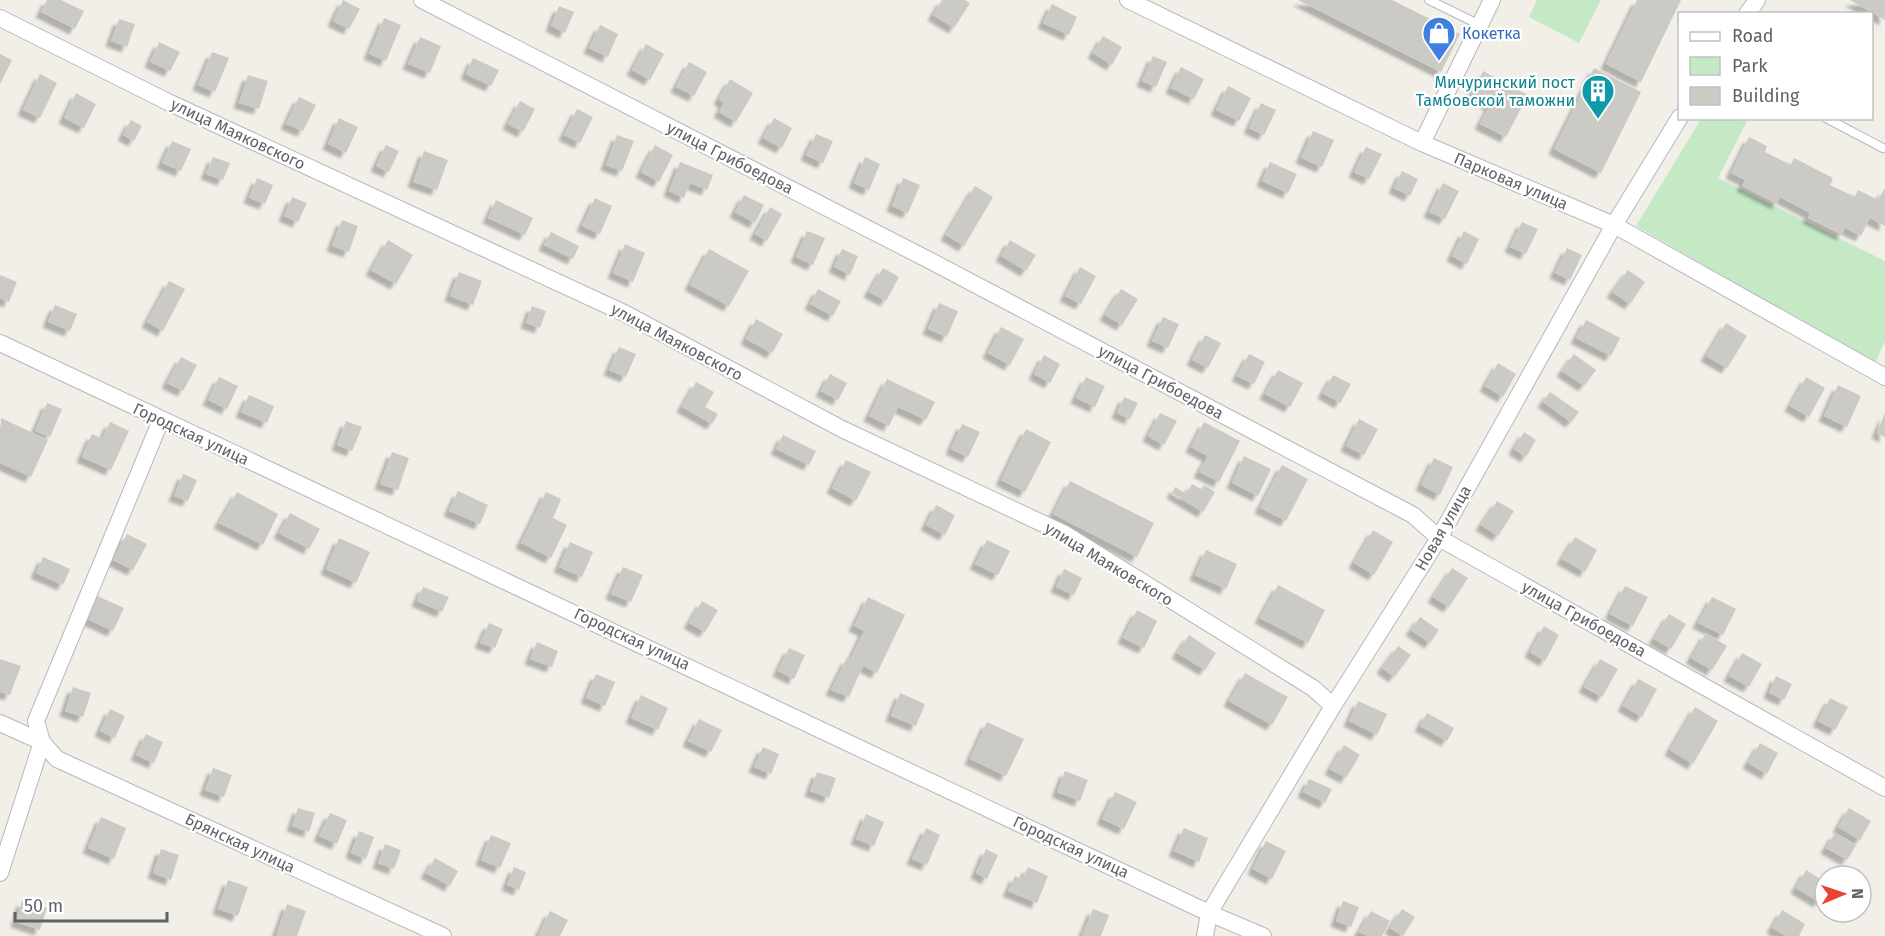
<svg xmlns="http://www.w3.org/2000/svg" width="1885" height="936" font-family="'Fira Sans',sans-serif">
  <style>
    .green { fill: #c5e8c5 }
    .building { fill: #cccac5; filter: url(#shadow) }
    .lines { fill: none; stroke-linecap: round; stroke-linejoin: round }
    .service-casing { stroke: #b5b8bc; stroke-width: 10 }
    .minor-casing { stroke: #b5b8bc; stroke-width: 18 }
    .service { stroke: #fff; stroke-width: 8 }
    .minor { stroke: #fff; stroke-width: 16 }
    .labels { text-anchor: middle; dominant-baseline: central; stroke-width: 4.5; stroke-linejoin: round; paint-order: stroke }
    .shop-label { font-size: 16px; fill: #366cbe; stroke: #fff; text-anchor: start }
    .culture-label { font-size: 16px; fill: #0d838f; stroke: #fff; text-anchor: end }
    .street-label { font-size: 16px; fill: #5f6368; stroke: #fff }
  </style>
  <defs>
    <filter id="shadow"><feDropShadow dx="-5.5" dy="5.5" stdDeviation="1.5" flood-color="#0004"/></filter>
  </defs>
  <rect width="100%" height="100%" fill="#f1efe8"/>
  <!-- green -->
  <path class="green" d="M1537,0H1601L1579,43L1529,17Z
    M1701,119H1748L1718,178L1885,261V341L1875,363L1636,226Z"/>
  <!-- building -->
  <path class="building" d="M47,0H61L84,11L75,29L41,12Z
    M343,0L360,9L349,29L333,21Z
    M942,0H965L970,3L954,28L933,15Z
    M1298,0H1392L1460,34L1441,72Z
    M1637,0H1681L1641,82L1606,64Z
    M1850,0H1885V20Z
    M1052,4L1077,17L1069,35L1043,23Z
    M559,6L574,12L565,33L551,26Z
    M384,18L401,25L386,61L369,54Z
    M119,19L135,24L127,47L111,41Z
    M600,25L618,34L608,57L589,48Z
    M1103,36L1122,47L1112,65L1093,53Z
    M420,37L441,46L430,73L408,64Z
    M159,42L180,52L170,71L150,62Z
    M646,44L664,54L650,80L632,70Z
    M212,52L229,58L215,92L198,85Z
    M0,54L12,60L0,84Z
    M1153,56L1167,62L1156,87L1142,81Z
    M473,58L499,70L491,86L466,74Z
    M689,62L707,72L694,96L676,87Z
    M1181,67L1204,79L1194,99L1171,88Z
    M1594,68L1641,92L1601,173L1554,149Z
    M1483,71L1528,95L1506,137L1480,124L1490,105L1471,95Z
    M40,74L57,83L40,118L23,110Z
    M248,75L268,81L259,109L239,103Z
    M730,79L753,93L736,122L719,112L724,103L719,99Z
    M1228,86L1251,98L1239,121L1216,110Z
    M76,93L96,104L84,128L64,118Z
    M299,97L316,105L303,131L286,124Z
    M520,101L535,109L523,132L508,124Z
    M1261,103L1276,110L1264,135L1249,128Z
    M577,109L593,117L580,143L564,135Z
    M339,118L358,127L346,153L328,144Z
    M774,118L792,128L782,148L763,138Z
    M131,120L142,126L134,141L123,135Z
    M1313,131L1334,140L1322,167L1301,158Z
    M816,134L833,141L823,163L806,155Z
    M617,135L634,141L622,171L606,165Z
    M1749,137L1767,146L1765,152L1791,165L1794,158L1833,178L1830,185L1855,197L1858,190L1878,200L1885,188V226L1870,218L1861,236L1845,228L1842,235L1808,218L1810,213L1780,197L1777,204L1742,186L1745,180L1731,173Z
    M172,141L191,149L181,171L162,163Z
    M386,145L399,151L389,172L376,166Z
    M655,145L673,155L659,182L641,172Z
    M1366,147L1382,154L1369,179L1354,172Z
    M424,151L448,160L437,190L413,182Z
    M213,157L230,163L223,180L206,174Z
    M865,157L880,164L869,190L854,183Z
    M680,162L713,175L707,190L690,183L684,198L669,191Z
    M1270,162L1297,174L1288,193L1262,181Z
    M1402,171L1418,179L1410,196L1394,188Z
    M257,178L273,185L265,204L249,198Z
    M903,178L920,185L908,213L892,206Z
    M1443,183L1459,191L1445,219L1429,212Z
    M975,186L993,197L964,246L946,235Z
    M744,195L764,205L755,223L735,212Z
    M292,197L307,203L298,222L284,216Z
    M595,198L612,206L600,234L582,226Z
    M496,200L533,218L525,235L488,218Z
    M770,207L782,214L767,241L755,234Z
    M342,220L358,226L349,252L332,246Z
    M1522,222L1538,229L1526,254L1510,247Z
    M807,231L825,238L813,265L796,257Z
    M1464,231L1479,239L1467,264L1452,256Z
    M551,232L579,246L573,259L544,245Z
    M388,240L413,255L396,284L371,270Z
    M1010,240L1036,255L1026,271L1001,256Z
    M625,244L645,253L633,282L613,273Z
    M1567,248L1582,255L1570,280L1555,273Z
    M709,249L749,271L729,306L690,285Z
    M842,249L858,256L850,275L834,267Z
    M1080,267L1096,276L1081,304L1065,296Z
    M883,268L899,277L886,301L869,292Z
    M1628,270L1645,282L1630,304L1612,292Z
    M459,272L482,281L473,305L450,296Z
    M0,275L17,282L9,302L0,298Z
    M169,281L185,289L163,331L147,322Z
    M818,289L841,301L833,316L810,304Z
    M1121,289L1138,299L1122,325L1105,315Z
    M939,303L958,311L947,337L928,329Z
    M55,305L77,314L70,331L48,322Z
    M532,306L546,311L540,328L526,323Z
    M1163,317L1179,324L1168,348L1152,341Z
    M756,319L783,334L772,353L746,339Z
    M1586,320L1620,338L1611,356L1576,338Z
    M1726,323L1747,336L1727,368L1706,356Z
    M1001,327L1024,339L1010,365L988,353Z
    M1205,335L1221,343L1208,368L1192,360Z
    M619,347L636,354L626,377L609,370Z
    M1249,354L1265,362L1254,384L1237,376Z
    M1574,354L1596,370L1584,386L1562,371Z
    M1044,355L1060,364L1050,383L1034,374Z
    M181,357L197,365L183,391L167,383Z
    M1498,363L1516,374L1503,397L1485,386Z
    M1278,370L1303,383L1290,407L1265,394Z
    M830,374L847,383L838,400L821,391Z
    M1333,375L1351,384L1340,403L1323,393Z
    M219,377L238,386L227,409L208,400Z
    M1086,377L1105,386L1095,407L1076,398Z
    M1806,377L1825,388L1809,417L1790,406Z
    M887,379L935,402L926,420L898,407L889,426L869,416Z
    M696,382L714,392L705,407L718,414L712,424L682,407Z
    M1838,385L1861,396L1847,427L1824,416Z
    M1550,392L1579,412L1571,422L1543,402Z
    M249,395L274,406L267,423L241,412Z
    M1124,397L1138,403L1130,419L1117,413Z
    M47,403L62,409L50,437L35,431Z
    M1160,413L1177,421L1164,445L1148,436Z
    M1885,413V437L1877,433Z
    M1,418L48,440L31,477L0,463Z
    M1359,419L1378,429L1364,455L1346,446Z
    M346,421L362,427L352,451L337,445Z
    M110,422L129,431L111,470L82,457L92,434L102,439Z
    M1204,422L1240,441L1219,482L1199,472L1208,456L1191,447Z
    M962,424L980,432L968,457L951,449Z
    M1026,429L1051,442L1025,492L1001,480Z
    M1524,432L1536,440L1526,457L1514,449Z
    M783,435L816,451L809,465L776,449Z
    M392,452L409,458L398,490L380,484Z
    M1244,456L1271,469L1258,496L1232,483Z
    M1434,458L1453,467L1440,495L1421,485Z
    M846,460L871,472L856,501L832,488Z
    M1282,465L1308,479L1286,521L1260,508Z
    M183,474L197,480L188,501L174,496Z
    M1070,481L1154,523L1137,557L1053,514Z
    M1192,484L1201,489L1204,485L1215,492L1203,512L1172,493L1175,487L1186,494Z
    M458,491L488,505L480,524L449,511Z
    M237,492L278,514L263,545L219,523Z
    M546,492L561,499L553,518L567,525L551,558L521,543Z
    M1497,501L1514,511L1498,536L1481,525Z
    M936,505L955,515L945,535L926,525Z
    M290,513L320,529L309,549L279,533Z
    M1373,530L1393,542L1374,575L1354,563Z
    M127,534L147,544L133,570L113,560Z
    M1575,537L1597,550L1585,572L1562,559Z
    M339,538L370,552L356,583L326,569Z
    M987,540L1010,551L998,575L975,564Z
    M570,542L593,552L582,577L559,567Z
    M1206,550L1237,564L1226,589L1195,575Z
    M43,557L70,569L63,585L36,573Z
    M623,567L643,575L631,602L611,594Z
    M1452,568L1468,578L1449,607L1433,597Z
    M1064,569L1082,578L1074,595L1056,587Z
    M1278,585L1325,610L1308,643L1260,618Z
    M1625,586L1648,597L1633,626L1610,614Z
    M423,587L449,597L442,612L417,601Z
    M95,595L124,608L113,631L85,618Z
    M868,597L905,615L877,673L863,666L849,697L831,690L847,658L850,660L864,631L854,626Z
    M1712,597L1736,609L1723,635L1698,623Z
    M702,601L718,610L705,632L689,623Z
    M1137,610L1157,621L1144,648L1123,638Z
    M1669,614L1686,624L1671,649L1654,639Z
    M1420,617L1439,630L1430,643L1411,630Z
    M489,623L503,629L495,648L480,643Z
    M1544,626L1559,635L1545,661L1530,652Z
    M1706,633L1727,646L1712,670L1691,658Z
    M1189,635L1216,653L1205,670L1177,653Z
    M537,642L558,651L552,667L530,659Z
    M1398,646L1411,655L1394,677L1382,668Z
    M789,648L805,655L794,679L778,671Z
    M1742,653L1762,664L1749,687L1729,676Z
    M0,659L21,666L10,695L0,692Z
    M1600,659L1618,669L1602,697L1584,687Z
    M1245,673L1288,697L1272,725L1229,701Z
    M596,674L615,682L605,706L586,698Z
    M1776,676L1792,684L1784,700L1769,693Z
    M1638,679L1657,689L1642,717L1623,706Z
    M73,687L91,693L83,717L65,711Z
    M900,693L925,704L916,726L891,716Z
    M641,695L668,708L658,730L631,718Z
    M1830,698L1848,707L1835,730L1818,721Z
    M1358,701L1387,714L1377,735L1349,721Z
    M1695,707L1718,721L1693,764L1670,750Z
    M110,709L125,716L115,738L100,731Z
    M1427,713L1454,728L1447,741L1420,726Z
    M699,719L722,730L711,752L688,741Z
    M987,722L1024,739L1006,776L970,759Z
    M146,734L163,742L154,763L136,755Z
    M1760,743L1778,753L1767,774L1748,763Z
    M1344,745L1360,755L1346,778L1330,769Z
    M763,747L779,754L771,774L754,767Z
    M213,768L232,775L224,797L205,790Z
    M1065,771L1088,780L1080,801L1057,792Z
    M817,772L836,778L829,798L810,791Z
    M1309,779L1332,789L1325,803L1303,792Z
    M1115,792L1137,802L1124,829L1102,819Z
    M298,808L315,813L309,832L292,826Z
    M1849,808L1871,821L1860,840L1838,827Z
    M330,813L347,820L337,844L319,836Z
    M866,814L884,822L874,846L856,839Z
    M101,817L126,828L114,859L88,848Z
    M926,828L940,835L927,865L912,859Z
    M1184,828L1208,838L1199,862L1174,851Z
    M359,831L374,837L366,859L351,853Z
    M1835,833L1856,845L1847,860L1826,848Z
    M491,835L511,843L500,868L481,860Z
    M1266,841L1286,851L1272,879L1253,869Z
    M385,844L401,850L394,869L378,863Z
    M161,849L179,855L171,880L153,873Z
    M986,849L998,855L987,879L976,873Z
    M435,858L458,871L450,886L426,873Z
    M514,867L526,872L519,890L507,885Z
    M1028,867L1048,876L1037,903L1008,891L1015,876L1022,879Z
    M1806,870L1825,882V891L1819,902L1796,888Z
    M228,880L248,887L238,916L218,909Z
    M22,901L47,908L40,930L16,922Z
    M1343,901L1359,907L1351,927L1336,921Z
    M287,904L306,911L297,936H276Z
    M1093,909L1109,915L1101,936H1082Z
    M1402,909L1415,917L1403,936L1390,928Z
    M1782,910L1805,924L1799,936H1786L1772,928Z
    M550,911L568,920L560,936H538Z
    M1371,911L1390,921L1382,936H1367L1359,932Z"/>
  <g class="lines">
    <!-- service casing -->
    <g class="service-casing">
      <path id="service" d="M1429,0L1480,25
        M1826,118L1883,148"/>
    </g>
    <!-- minor casing -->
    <g class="minor-casing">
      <path id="minor" d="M422,0L925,258L1413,515L1439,538L1885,788
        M1128,0L1422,143L1614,225L1885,377
        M1747,14L1757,0
        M0,18L168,102L624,313L842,429L1065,534L1313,688L1333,706
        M1422,143L1492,0
        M0,343L1209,913L1263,936
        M0,723L42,742L57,759L443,936
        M42,742L36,721L161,420
        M0,873L42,742
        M1205,936L1209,913L1333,706L1439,538L1614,225L1680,117"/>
    </g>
    <!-- service -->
    <use href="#service" class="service"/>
    <!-- minor -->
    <use href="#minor" class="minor"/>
  </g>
  <!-- icons -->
  <defs>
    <g id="shop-pin" transform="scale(1.725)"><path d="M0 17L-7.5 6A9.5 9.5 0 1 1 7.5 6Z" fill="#3f7fe0" stroke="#fff"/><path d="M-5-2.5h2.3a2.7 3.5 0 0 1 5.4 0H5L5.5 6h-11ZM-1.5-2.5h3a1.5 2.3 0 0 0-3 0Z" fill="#fff"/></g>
    <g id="building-pin" transform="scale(1.725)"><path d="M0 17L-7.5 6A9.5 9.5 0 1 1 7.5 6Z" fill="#0f9aa8" stroke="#fff"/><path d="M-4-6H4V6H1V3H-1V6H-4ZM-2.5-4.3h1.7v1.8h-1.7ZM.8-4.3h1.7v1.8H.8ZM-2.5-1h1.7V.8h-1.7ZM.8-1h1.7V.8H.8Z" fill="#fff"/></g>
  </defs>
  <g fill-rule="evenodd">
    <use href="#shop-pin" x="1439" y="33"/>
    <use href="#building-pin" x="1598" y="91"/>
  </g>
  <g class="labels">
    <!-- shop labels -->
    <g class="shop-label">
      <text x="1462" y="33">Кокетка</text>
    </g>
    <!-- culture labels -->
    <g class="culture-label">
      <text x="1575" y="82">Мичуринский пост<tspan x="1575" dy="18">Тамбовской таможни</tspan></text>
    </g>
    <!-- street labels -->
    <g class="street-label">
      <text transform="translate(238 134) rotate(25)">улица Маяковского</text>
      <text transform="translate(730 158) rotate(27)">улица Грибоедова</text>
      <text transform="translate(1511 181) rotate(23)">Парковая улица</text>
      <text transform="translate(677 342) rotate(28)">улица Маяковского</text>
      <text transform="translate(1161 382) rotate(28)">улица Грибоедова</text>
      <text transform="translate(191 434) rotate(25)">Городская улица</text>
      <text transform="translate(1443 528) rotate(-60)">Новая улица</text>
      <text transform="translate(1109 564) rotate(31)">улица Маяковского</text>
      <text transform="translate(1584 619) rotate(29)">улица Грибоедова</text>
      <text transform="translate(632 639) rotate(25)">Городская улица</text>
      <text transform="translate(240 843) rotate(25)">Брянская улица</text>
      <text transform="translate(1071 847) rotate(25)">Городская улица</text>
    </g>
  </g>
  <!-- legend -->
  <rect x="1678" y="12" width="195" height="108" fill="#ffffff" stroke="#bfc1c3" stroke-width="1.5"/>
  <rect x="1690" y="32" width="30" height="9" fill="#ffffff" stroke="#bfc1c3" stroke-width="1.5"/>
  <text x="1732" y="42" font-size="18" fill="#5f6368">Road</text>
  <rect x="1690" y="57" width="30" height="18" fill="#c5e8c5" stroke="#bfc1c3" stroke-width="1.5"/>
  <text x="1732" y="72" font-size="18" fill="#5f6368">Park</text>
  <rect x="1690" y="87" width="30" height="18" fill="#cccac5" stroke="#bfc1c3" stroke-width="1.5"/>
  <text x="1732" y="102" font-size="18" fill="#5f6368">Building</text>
  <!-- north arrow -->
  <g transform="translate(1843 894) rotate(88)"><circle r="28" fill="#ffffff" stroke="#bfc1c3" stroke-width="1.5"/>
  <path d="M0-4.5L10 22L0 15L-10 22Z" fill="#ea4335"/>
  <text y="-9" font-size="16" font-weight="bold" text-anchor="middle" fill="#5f6368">N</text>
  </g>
  <!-- scale -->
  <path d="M15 912v9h152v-9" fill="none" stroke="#5f6368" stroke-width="3"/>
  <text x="24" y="912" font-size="18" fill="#5f6368" stroke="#ffffff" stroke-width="4.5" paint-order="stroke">50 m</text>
</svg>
